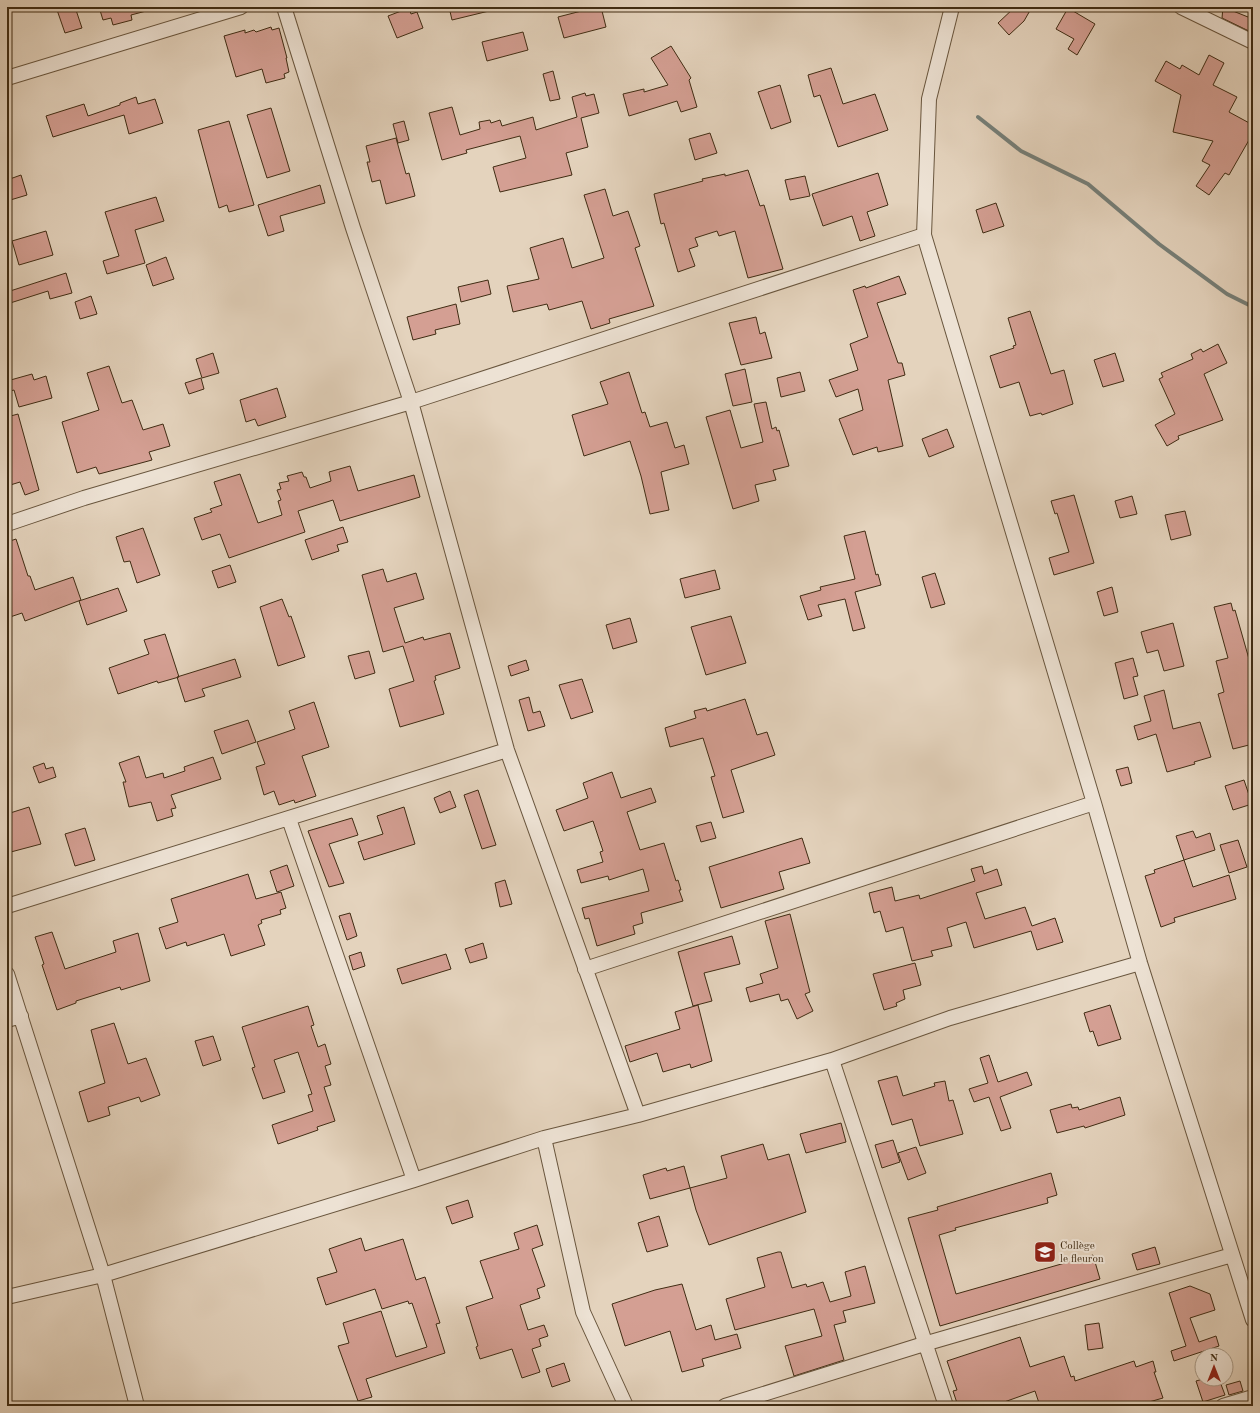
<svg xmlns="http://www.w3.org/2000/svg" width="1260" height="1413" font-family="'Old Standard TT',serif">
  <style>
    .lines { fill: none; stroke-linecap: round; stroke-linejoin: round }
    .stream { stroke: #767f78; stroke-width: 4 }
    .building { fill: #d49f93; stroke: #402c13 }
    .minor-casing { stroke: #69563e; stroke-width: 16 }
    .minor { stroke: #ede2d4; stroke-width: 14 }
    .labels { text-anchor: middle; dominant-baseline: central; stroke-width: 4; stroke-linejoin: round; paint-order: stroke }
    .poi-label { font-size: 11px; fill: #402c13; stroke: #ede2d4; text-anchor: start }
  </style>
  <rect width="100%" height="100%" fill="#e4d3bd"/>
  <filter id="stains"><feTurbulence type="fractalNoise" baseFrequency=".005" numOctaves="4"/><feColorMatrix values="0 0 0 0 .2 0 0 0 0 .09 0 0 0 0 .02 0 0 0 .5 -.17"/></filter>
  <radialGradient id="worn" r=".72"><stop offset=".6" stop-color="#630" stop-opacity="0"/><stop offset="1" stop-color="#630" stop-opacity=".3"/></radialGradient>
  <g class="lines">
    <!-- stream -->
    <path class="stream" d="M978,117L1021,151L1088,184L1159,244L1227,294L1253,307"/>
  </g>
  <!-- building -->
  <path class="building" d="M56,7H75L82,28L65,33Z
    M99,7H149L150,10L131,15L132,20L113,25L111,18L103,20Z
    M449,7H488L489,11L452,20Z
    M597,7H601L606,27L564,38L558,17Z
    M1015,7H1032L1024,21L1009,35L998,23Z
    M1223,7L1253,19V33L1222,18Z
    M409,8L411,14L417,12L423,28L397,38L388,16Z
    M1068,8L1095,24L1077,55L1068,49L1074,39L1056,29Z
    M271,27L272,30L279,28L287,58H286L289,72L284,74L285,78L266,83L262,69L236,77L224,36L245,30V33L254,30L256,32Z
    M523,32L528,50L487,61L482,42Z
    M671,46L691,78L689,80L697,107L681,112L677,101L629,116L623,94L644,89V92L668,85L651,58Z
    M1209,55L1224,63L1213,85L1237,97L1229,112L1253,125V133L1229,175L1225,173L1209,195L1196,186L1210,165L1202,161L1213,141L1173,132L1181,95L1155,81L1166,61L1180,69L1182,65L1199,75Z
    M831,68L843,104L875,94L888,130L838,147L820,95L814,97L808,75Z
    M553,71L560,99L550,101L543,74Z
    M780,85L791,122L771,129L758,92Z
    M585,93L586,96L594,94L599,113L581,118L588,147L566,153L572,175L500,192L493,167L526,158L520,136L466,150L467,153L442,160L429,113L452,107L460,135L480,129L479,122L490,120L491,123L500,120L502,126L533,117L536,130L577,117L572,97Z
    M136,97L138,104L155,99L163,123L129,134L124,115L53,137L46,116L84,104L88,116L120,105V103Z
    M271,108L290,171L267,178L247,115Z
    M229,121L254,205L229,212L227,205L219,208L198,130Z
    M404,121L409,140L398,143L393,124Z
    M710,133L717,153L695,160L689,139Z
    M396,138L406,174L409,173L415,196L386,204L380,180L372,182L367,162H370L366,146Z
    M748,170L760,206L764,205L783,269L748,278L735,231L719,236L717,231L695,238L698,246L689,249L695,266L678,272L664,223L661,224L654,194L703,181L702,179L725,174V176Z
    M878,173L888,205L867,212L875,236L860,241L852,216L823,226L812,194Z
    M21,175L27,195L7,201V180Z
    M805,176L810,196L790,200L785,180Z
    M320,185L325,203L280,216L284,231L268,236L258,205Z
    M605,189L613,216L628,211L640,246L635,248L654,306L609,319L610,323L591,329L582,301L549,310L547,304L513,312L507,286L539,279L530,248L563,238L572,268L604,258L584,195Z
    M156,197L164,221L135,230L145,263L107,274L103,261L119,256L105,212Z
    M996,203L1004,226L983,233L976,210Z
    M46,231L53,255L19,265L12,241Z
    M166,257L174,279L153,286L146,265Z
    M66,273L72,293L50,299L48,291L7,304V292Z
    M899,276L906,294L877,303L898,363H902L905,375L888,380L903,446L878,452L877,447L853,455L839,419L863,410L858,389L836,397L829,380L858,370L850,344L868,337L853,290L865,286L866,288Z
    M488,280L491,294L461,302L458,287Z
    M91,296L97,314L80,319L75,302Z
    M456,304L460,324L435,330L436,334L413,340L407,317Z
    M1030,311L1051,374L1064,370L1073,404L1042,415L1041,413L1030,416L1019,382L1000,388L990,356L1014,348L1013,346L1016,345L1008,318Z
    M756,317L760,334L765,332L772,358L741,365L729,323Z
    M1218,344L1227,363L1204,374L1223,420L1178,436L1179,439L1167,446L1155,425L1175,414L1159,379L1163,377L1161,373L1193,359L1191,354L1201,349L1203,352Z
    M213,353L219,373L202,378L196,359Z
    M1115,353L1124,381L1103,387L1094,360Z
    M109,366L122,403L132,400L143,430L163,424L170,446L149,452L152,460L141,463L99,474L96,467L77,473L62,422L99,410L87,373Z
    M745,369L752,402L733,406L725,374Z
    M629,372L642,413L645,412L650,427L667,422L675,448L684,445L689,464L661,472L669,510L650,514L641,476L630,441L584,456L572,415L608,404L600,382Z
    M800,372L805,391L781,397L777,378Z
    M32,374L34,380L46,376L52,398L19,407L14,390L7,392V381Z
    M201,378L204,389L189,394L185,383Z
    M277,388L286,417L258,426L255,419L246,422L240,400Z
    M766,402L772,429L776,427L777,431L779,430L789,466L773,470L776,480L755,485L759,501L733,509L706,417L730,410L741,448L763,442L754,404Z
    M18,414L39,490L25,495L20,482L7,486V417Z
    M947,429L954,447L929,457L922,439Z
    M350,466L358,491L414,475L420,497L340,521L333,500L298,511L305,532L229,558L220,534L202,540L194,518L212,512L210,509L222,505L214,482L240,474L258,523L282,515L278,501L281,500L277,490L281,489L279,483L289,481L287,476L302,472L304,477H306L310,488L331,481L329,472Z
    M1074,495L1094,563L1054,575L1049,558L1069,552L1057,513L1055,514L1051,501Z
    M1132,496L1137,514L1120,518L1115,501Z
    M1185,511L1191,535L1171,540L1165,515Z
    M343,527L348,542L337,545L339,551L312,560L305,540Z
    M143,528L160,575L137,583L130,561L124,562L116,537Z
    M865,531L876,575L878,574L881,585L855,592L865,628L853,631L845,599L818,605L822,616L808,620L800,596L821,590L820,587L855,579L844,536Z
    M16,539L28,576H30L35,590L73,577L81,600L25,621L22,613L7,618V542Z
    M230,565L236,582L218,588L212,571Z
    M383,569L387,582L416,573L424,599L394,608L405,643L423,637L424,640L450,633L460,668L435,676L436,680L434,681L444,714L400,727L389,689L414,681L403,646L383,652L362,575Z
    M715,570L720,589L685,598L680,579Z
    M935,573L945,604L931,608L922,577Z
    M1112,587L1118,612L1104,616L1097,592Z
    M118,588L127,611L87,625L79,601Z
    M282,599L289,617L291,616L305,657L278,666L260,607Z
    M1231,603L1233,611L1235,610L1251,666H1253V744L1233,749L1218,694L1224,692L1216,661L1228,658L1214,607Z
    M731,616L746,663L706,675L691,627Z
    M630,618L637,642L613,649L606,625Z
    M1173,623L1184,666L1164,671L1158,650L1147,653L1141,632Z
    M165,634L179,677L158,683L157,681L118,694L109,668L149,654L144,640Z
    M369,651L375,673L355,679L348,656Z
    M1133,658L1138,676L1133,677L1138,695L1124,699L1115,663Z
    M235,659L241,677L202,689L205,696L185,702L177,677Z
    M526,660L529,670L511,676L508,666Z
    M582,679L593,712L571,719L559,685Z
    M1164,690L1173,729L1200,722L1211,757L1194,762L1195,764L1167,772L1156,734L1138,740L1134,726L1151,721L1144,696Z
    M529,697L533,713L540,711L545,726L528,731L519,700Z
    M745,699L757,735L767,732L775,755L731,770L744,812L723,818L711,777L715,776L703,738L670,747L665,728L696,718L694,711L706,708L707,711Z
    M314,702L329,747L302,756L316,796L295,803L294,800L279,805L274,791L264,795L256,767L265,764L257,742L295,729L289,711Z
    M248,720L256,742L222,754L214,731Z
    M139,756L146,778L163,773L164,778L185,771L184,767L213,757L221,779L171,795L176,808L171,809L173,816L157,821L151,802L129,807L123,782H126L119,763Z
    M44,763L46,769L53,767L56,777L39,783L33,767Z
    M1128,767L1132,783L1121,786L1116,770Z
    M612,772L621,798L651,788L656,802L627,812L640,850L664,843L676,881L678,880L681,890H679L683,901L641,913L643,923L633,926L635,934L597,946L589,918L585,919L582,908L649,891L643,869L609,880L608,876L581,883L577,870L603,862L600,852L603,851L593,821L564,831L556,810L588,798L583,783Z
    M1244,780L1252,804L1233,810L1225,786Z
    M478,790L496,845L482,849L464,795Z
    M450,791L456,807L440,813L434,798Z
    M29,807L41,844L7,853V814Z
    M404,807L415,844L364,860L358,842L383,834L377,816Z
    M352,818L358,835L329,844L344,883L329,887L308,831Z
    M711,822L716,838L701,842L696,826Z
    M85,828L95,860L75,866L65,834Z
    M1193,831L1196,838L1210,833L1215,850L1184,860L1176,836Z
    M802,838L810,863L779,872L784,889L721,908L709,867Z
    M1238,840L1247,867L1229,873L1220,845Z
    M1184,860L1193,887L1229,875L1236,899L1174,918L1175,922L1161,927L1145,876L1155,873L1154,870Z
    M287,865L294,886L277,892L270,871Z
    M982,866L984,874L997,869L1002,885L976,893L985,919L1025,907L1032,926L1055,918L1063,942L1037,950L1031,931L974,948L966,922L947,928L952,946L931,951L933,956L912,961L903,927L886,932L880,911L874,913L869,893L892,887L895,901L919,895L920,899L975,881L971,869Z
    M248,874L256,899L281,892L286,908L280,910L281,914L261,920L262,923L258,925L265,945L231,956L224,934L187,946L186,942L166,949L159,928L178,922L171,899Z
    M505,880L512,904L500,907L495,883Z
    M350,913L357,936L347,940L339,916Z
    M790,914L810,992L805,994L813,1011L797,1019L788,999L781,1001L779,994L750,1002L746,988L763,983L760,974L778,968L765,921Z
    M52,932L65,969L116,952L113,941L138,933L150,981L121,990L120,987L76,1001V1003L57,1010L42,965L44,964L35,937Z
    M732,936L740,964L704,973L712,1001L693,1006L678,952Z
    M483,943L487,958L470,963L465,949Z
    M361,952L365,966L353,970L349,956Z
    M446,954L451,969L402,984L397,969Z
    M915,963L921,985L903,990L905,999L896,1003L897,1006L884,1010L873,974Z
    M698,1005L712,1061L691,1068L690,1064L663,1072L657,1053L630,1062L625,1046L680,1029L675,1012Z
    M1110,1005L1121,1039L1098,1046L1093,1031L1090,1032L1084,1013Z
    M308,1006L314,1025L311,1026L318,1047L325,1044L331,1064L325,1066L331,1085L324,1087L335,1121L317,1127L318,1130L278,1144L272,1125L313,1111L308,1095L312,1094L298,1052L274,1060L285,1092L263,1099L252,1068L255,1067L242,1027Z
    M114,1023L128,1064L146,1058L160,1095L141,1102L139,1097L108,1107L110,1115L88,1122L79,1092L105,1083L91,1030Z
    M213,1036L221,1060L203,1066L195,1041Z
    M989,1055L998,1082L1027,1072L1032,1085L1000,1097L1011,1128L1001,1131L989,1097L974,1102L969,1089L988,1083L980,1058Z
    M897,1076L903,1096L935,1086L934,1083L945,1081L949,1101L953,1100L963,1134L920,1146L912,1119L892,1125L878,1081Z
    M1120,1097L1125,1115L1085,1128L1084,1126L1057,1133L1050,1110L1071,1104L1072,1108L1078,1107L1079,1110Z
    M841,1123L846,1142L806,1153L800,1134Z
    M893,1140L900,1162L882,1168L875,1145Z
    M763,1144L768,1160L789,1154L806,1212L709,1245L696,1210L690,1188L727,1178L721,1156Z
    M916,1147L926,1173L908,1180L898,1153Z
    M684,1166L690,1188L650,1199L643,1175L666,1168L667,1171Z
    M1051,1173L1057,1195L1047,1198L1048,1203L955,1228L956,1230L939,1235L956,1294L1093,1255L1100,1279L940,1326L908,1218L938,1210L937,1207Z
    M468,1200L473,1217L452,1224L446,1207Z
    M659,1216L668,1246L647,1252L638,1223Z
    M537,1225L543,1245L532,1249L545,1286L537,1289L540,1298L520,1305L528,1330L544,1325L548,1336L539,1339L541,1346L532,1349L540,1372L522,1378L512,1349L480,1359L476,1347L478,1346L466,1307L493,1298L480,1261L519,1249L514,1233Z
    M361,1238L365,1251L403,1239L416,1280L425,1277L440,1323L436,1324L445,1353L366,1379L372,1397L358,1401L338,1346L349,1343L343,1323L381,1311L396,1357L427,1347L412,1303L409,1304L408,1301L382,1309L375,1289L326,1305L317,1278L337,1272L329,1249Z
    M1155,1247L1160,1264L1137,1270L1132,1254Z
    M778,1252H781L792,1288L806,1284L807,1287L823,1282L830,1302L851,1296L845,1272L865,1266L875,1303L843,1311L846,1322L834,1325L844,1360L794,1376L785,1346L822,1336L814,1309L735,1330L726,1299L765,1287L757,1258Z
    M682,1284L696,1330L711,1325L715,1340L737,1334L741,1348L702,1359L704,1366L682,1372L670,1331L625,1346L612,1304L655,1290Z
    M1190,1286L1210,1294L1215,1310L1190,1318L1199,1342L1216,1336L1219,1346L1174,1361L1171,1351L1186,1346L1169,1293Z
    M1099,1323L1103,1348L1088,1350L1085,1325Z
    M1020,1337L1030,1367L1064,1356L1071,1377L1074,1376L1075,1381L1134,1361L1136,1367L1153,1361L1156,1372H1154L1163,1398L1135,1406H1040L1035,1391L993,1406H958L953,1391L957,1390L947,1361Z
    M564,1363L570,1381L552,1387L546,1369Z
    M1203,1379H1219L1225,1395L1203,1402L1196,1381Z
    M1240,1381L1243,1391L1229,1395L1226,1385Z"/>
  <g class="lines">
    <!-- minor casing -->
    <g class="minor-casing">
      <path id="minor" d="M284,7L353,228L411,402L507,750L638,1115
        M952,7L929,99L924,235L1094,803L1140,963L1253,1320
        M1181,7L1253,42
        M7,78L241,7
        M7,524L84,498L411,402L924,235
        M289,819L414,1180
        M7,906L507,750
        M585,969L1094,803
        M7,974L103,1275L137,1406
        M7,1020L21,1016
        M832,1060L946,1406
        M544,1138L583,1312L626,1406
        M7,1297L103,1275L414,1180L544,1138L638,1115L832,1060L950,1018L1140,963
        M725,1406L924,1344L1232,1255
        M1223,1406L1253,1397"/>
    </g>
    <!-- minor -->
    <use href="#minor" class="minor"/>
  </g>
  <!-- icons -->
  <defs>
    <g id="university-square" transform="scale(1.15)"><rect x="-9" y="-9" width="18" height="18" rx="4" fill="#8f2418" stroke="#ede2d4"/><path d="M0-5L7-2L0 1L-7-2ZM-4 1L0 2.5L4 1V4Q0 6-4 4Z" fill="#fff"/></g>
  </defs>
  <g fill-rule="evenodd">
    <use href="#university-square" x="1045" y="1252"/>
  </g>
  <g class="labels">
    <!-- poi labels -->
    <g class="poi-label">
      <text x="1060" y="1246">Collège<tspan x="1060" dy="13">le fleuron</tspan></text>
    </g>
  </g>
  <!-- margin -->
  <rect width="1260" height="1413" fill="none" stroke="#e4d3bd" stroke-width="24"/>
  <rect x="8" y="8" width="1244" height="1397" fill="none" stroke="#402c13" stroke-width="2"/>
  <rect x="12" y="12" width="1236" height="1389" fill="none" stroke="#402c13"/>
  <!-- north arrow -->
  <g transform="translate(1214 1367)"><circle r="19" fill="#ede2d4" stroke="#a89987"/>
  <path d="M0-3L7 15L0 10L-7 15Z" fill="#8f2418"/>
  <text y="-6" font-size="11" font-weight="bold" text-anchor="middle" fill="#402c13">N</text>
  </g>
  <rect width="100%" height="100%" filter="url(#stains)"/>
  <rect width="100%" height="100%" fill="url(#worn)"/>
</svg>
